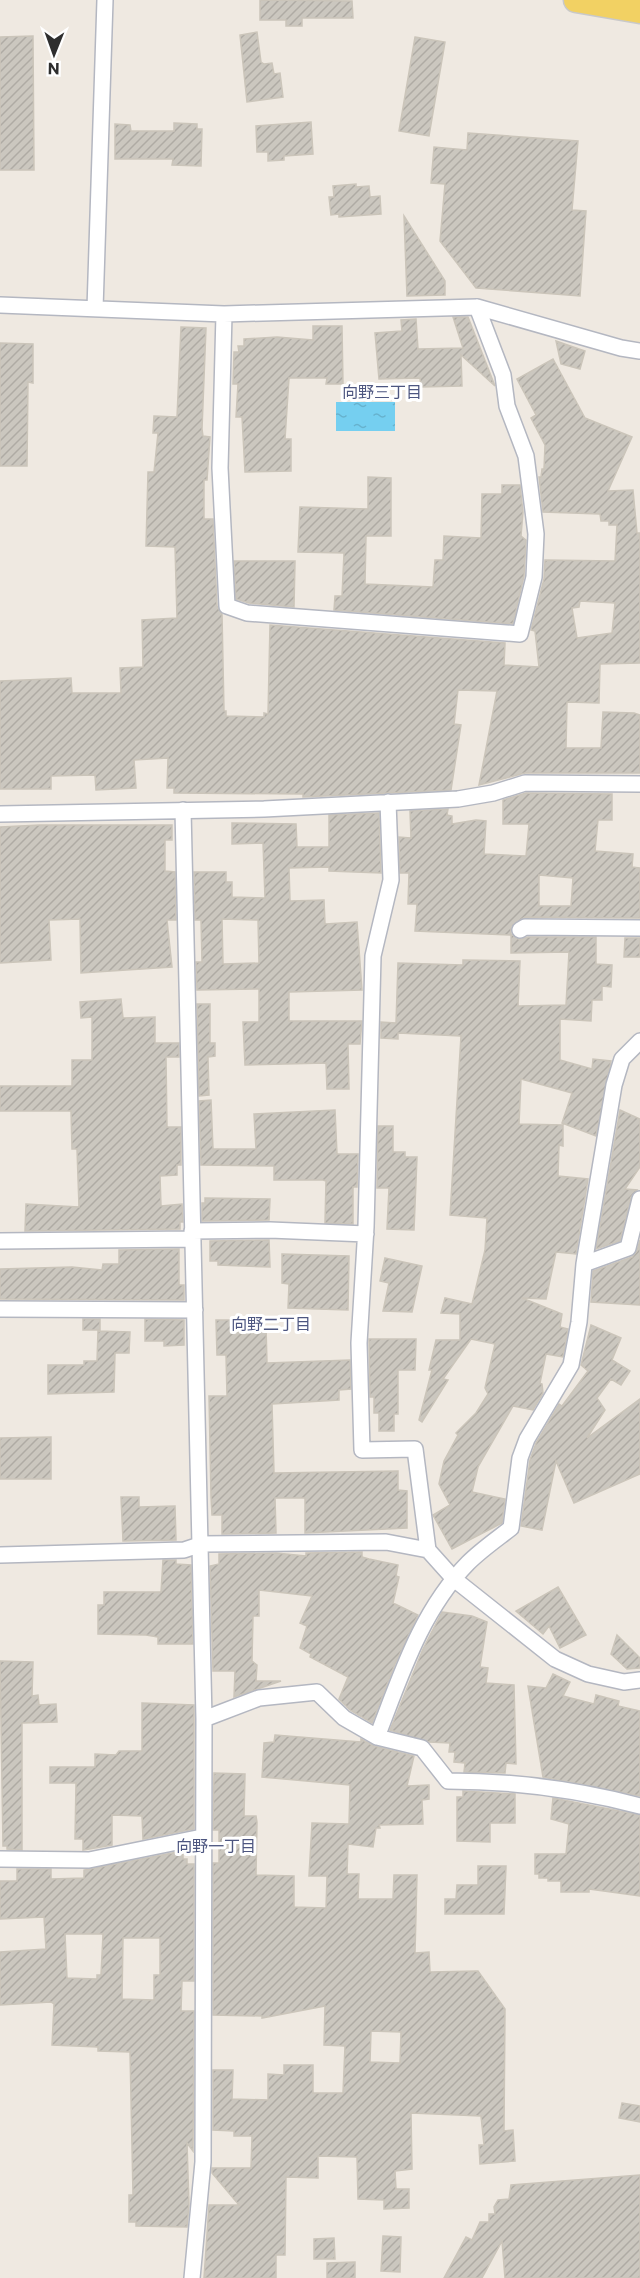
<svg xmlns="http://www.w3.org/2000/svg" width="640" height="2278" font-family="Commissioner,'Noto Sans JP',sans-serif">
  <style>
    .water { fill: url(#water-ripples) }
    .building { fill: url(#building-hatch); stroke: #cbc5ba; stroke-width: 1.5; fill-rule: evenodd }
    .lines { fill: none; stroke-linecap: round; stroke-linejoin: round }
    .street-casing { stroke: #b4b7c1; stroke-width: 18 }
    .primary-casing { stroke: #c9c9c9; stroke-width: 27 }
    .street { stroke: #fff; stroke-width: 15 }
    .primary { stroke: #f2d163; stroke-width: 24 }
    .labels { text-anchor: middle; dominant-baseline: central; stroke-width: 6; stroke-linejoin: round; paint-order: stroke }
    .neighbourhood-label { font-size: 16px; fill: #4d5680; stroke: #fff }
  </style>
  <defs>
    <pattern id="water-ripples" width="26" height="14" patternUnits="userSpaceOnUse" patternTransform="scale(1.5)"><rect width="26" height="14" fill="#75cff0"/><path d="M2 4q2-2 4 0t4 0M15 11q2-2 4 0t4 0" fill="none" stroke="#66b2ce"/></pattern>
    <pattern id="building-hatch" width="6" height="6" patternUnits="userSpaceOnUse" patternTransform="scale(1.5)"><rect width="6" height="6" fill="#cbc7bf"/><path d="M-1 1l2-2M0 6l6-6M5 7l2-2" fill="none" stroke="#afaba4"/></pattern>
  </defs>
  <rect width="100%" height="100%" fill="#efe9e1"/>
  <!-- water -->
  <path class="water" d="M336,402H395V431H336Z"/>
  <!-- building -->
  <path class="building" d="M260,0L352,1L353,18H302V26H286V20H260Z
    M257,32L261,62L264,64L272,63L274,74L280,73L283,97L247,102L240,35Z
    M33,36L34,170H0V37Z
    M415,37L445,42L429,136L399,131Z
    M311,122L313,154L284,156V160L268,161V152H257L256,126Z
    M174,123L197,124V129H202L201,166L172,165L173,159H115V124L130,125L131,131H174Z
    M468,133L578,141L572,210L586,211L580,296L476,288L440,241L445,184L431,183L434,147L467,150Z
    M356,184V187L369,186L370,197L380,196L381,214L339,217V214L331,215L329,197H334L333,186Z
    M404,216L445,281V295L407,296Z
    M453,317H468L495,386L461,355L462,386L421,387L420,378L379,379L375,333L402,331L401,320L416,319L418,349L463,348Z
    M313,326H342L343,384H326L327,378H289L285,439H291V471L245,472L242,417H236L238,384H233L234,352H239L238,346H244V339L277,337L313,340Z
    M181,327L206,328L202,429L203,436L210,437L207,480H204V519H213L217,606L222,614L224,711H226V716L264,717V713L268,714L270,625L505,643L504,665L539,667L535,631L531,630L544,579L545,560L615,561L617,525H609V521H601L600,514L543,512L539,477H541L542,469H544L545,445L531,418L536,415L517,379L553,359L585,418L632,437L608,491L633,490L637,533H640V663L600,664L599,703L567,702L566,748H601L603,712L634,713L640,715V773H525L479,785L497,691L458,690L454,724L461,725L451,790L303,797V794L174,793V788H167L168,758L134,760L136,788L96,790L95,775L51,776V789H0V681L71,678L72,693H121L120,668L143,667L142,620L177,618L175,547L146,546L148,472H154L158,433H153L154,416L177,417ZM580,601L615,603L612,633L577,638L572,608L579,607Z
    M556,341L585,351L580,369L561,364Z
    M0,343L33,344V383L28,382L27,466H0Z
    M368,477L391,478V536H366L365,584L433,587L435,560H443L444,536L481,538L482,494H502V485H520L523,512L521,536L526,540L524,576L513,624L334,610L335,596H342L344,553L298,552L300,507L368,509Z
    M234,561H295L294,607L249,603L236,599Z
    M526,793L612,794V820H598L595,851L633,854L632,867L640,868V918L525,917L511,926V934L520,940L528,937H596V964L612,965L611,987L602,986V1000H592L591,1021L560,1019V1060L592,1069L593,1059L611,1061L596,1136L562,1123L572,1093L521,1079L519,1124L563,1125V1146L559,1145L558,1176L588,1179L576,1254L556,1252L546,1299L522,1298L562,1314L560,1327L568,1329L563,1357L546,1354L540,1383L542,1384L543,1393L533,1410L513,1406L478,1467L472,1492L505,1499L502,1523L452,1549L433,1515L450,1505L439,1484L444,1461L458,1435L456,1433L476,1413L488,1394L485,1388L495,1344L471,1339L443,1379L448,1380L422,1422L419,1420L432,1370H429L436,1340H460V1314L441,1313L445,1298L472,1304L485,1250L487,1218L450,1215L461,1036L398,1033V1039L381,1038V1022L396,1023L398,963L463,965V960L520,961L518,1006L566,1005L569,952L511,953V935L415,931L417,904H408L409,873H400L399,837L411,838L410,811L448,809L447,815L452,816V824L476,820L486,821L484,854L526,856L529,824H503V800ZM539,875L573,878L571,906H539Z
    M379,813L381,873L329,871V867L289,868L290,901L324,900L325,924L357,922L362,990L289,992V1021H362L360,1044H348L349,1089H327L326,1063L245,1065L243,1022H259V989L197,990L196,962H202L201,920H195L194,872H226V882H232V897L265,898L263,843L232,844V823L296,824L297,847H329V815ZM222,919L258,920L259,963L223,964Z
    M40,825H172V840H165V871L175,872L176,920H167L172,967L81,973L80,919L49,920L51,960L0,963V827Z
    M625,938H640V957H624Z
    M121,999L123,1018L155,1017V1043H179V1057H166L167,1127H181V1165H177V1175L160,1176L161,1206L182,1204L183,1222H180V1229L25,1231L26,1204L79,1207L77,1149H72L71,1111H0V1086H72V1060H92V1017L81,1018L80,1002Z
    M197,1004H210V1043H215V1056L208,1057L209,1095L199,1096Z
    M211,1100L213,1149H256L254,1114L335,1110L337,1154H358L357,1187H353V1224L325,1223L326,1181L323,1180H274V1166L201,1165L199,1101Z
    M620,1110L640,1119V1167L625,1189L637,1190L631,1197L620,1241L596,1249Z
    M378,1126H393V1152H405V1157H417L414,1230L387,1229L389,1188H377Z
    M205,1198L270,1199L269,1220L202,1221V1203H205Z
    M269,1240L270,1267L218,1265V1261H210V1241Z
    M640,1240V1305L591,1302L593,1271L632,1257L637,1251Z
    M179,1249V1285H184V1300L0,1299V1269L72,1267L102,1270L103,1264H119V1250Z
    M282,1254L349,1256L348,1310L288,1308L289,1284L282,1283Z
    M385,1258L422,1266L412,1312L383,1311L389,1283L380,1281Z
    M83,1319H100V1330H83Z
    M145,1319L184,1320V1345L164,1346V1341H145Z
    M216,1320H234V1327H266L267,1363L350,1360L351,1389L339,1390V1400L272,1404L274,1473L398,1471V1490L407,1491V1528L305,1533V1498H275L276,1533L222,1534V1515H212L211,1497L209,1396H227L226,1355H217Z
    M591,1325L621,1338L612,1360L630,1371L621,1385L611,1379L597,1398L605,1410L587,1438L640,1399V1474L574,1503L556,1461L542,1530L521,1526L530,1460L536,1443L559,1404L562,1406L588,1371L581,1365Z
    M98,1331L130,1332L129,1353H115L114,1392L48,1394V1365H84V1361H97Z
    M369,1339H416L415,1370H398V1414H394V1431H379V1413H374V1397H370Z
    M51,1437V1479H0V1438Z
    M121,1497H139V1507L175,1506L176,1540L123,1541Z
    M362,1552V1557L369,1559L398,1565L396,1576L399,1577L393,1603L418,1615L395,1664L372,1723L350,1710L339,1699L348,1677L310,1657L311,1654L300,1648L307,1626L300,1623L312,1596L259,1590V1616H253L252,1661L257,1665L256,1681H281L234,1697L235,1671H213L210,1566L219,1564V1554L276,1553L306,1556V1553Z
    M163,1560H176V1564L191,1565L193,1644H158V1637L146,1635L98,1634V1605H104V1592H161Z
    M558,1587L586,1635L560,1648L549,1626L543,1634L516,1611Z
    M442,1612L472,1616L487,1622L480,1667L488,1668L486,1683L514,1685L516,1764L506,1763L505,1773L464,1772L465,1763L454,1762L455,1752H449L450,1743L429,1742L390,1730L423,1649Z
    M617,1635L640,1658V1668L627,1669L611,1654Z
    M0,1661L33,1662L32,1696L38,1695L39,1705L56,1704L57,1722L22,1723V1850L7,1849V1846H3Z
    M553,1674L570,1682L563,1696L594,1704L596,1695L619,1701L618,1706L640,1711V1796L543,1777L528,1686L546,1688Z
    M142,1703L194,1705V1829L143,1839L142,1816L112,1815V1845L83,1850V1839H75L76,1783H50V1767H95V1754L116,1755L119,1751H142Z
    M275,1735L361,1742V1739L374,1746L414,1756L407,1786L429,1785V1799L422,1800L423,1824L379,1825L380,1828H376L373,1847L348,1844L347,1874H359L358,1899H393L394,1875H417L415,1953L429,1952L430,1972L478,1971L505,2009L504,2131L513,2130L515,2161L480,2164L479,2145H484L481,2116L411,2113L412,2169L395,2171L396,2189H409V2208L384,2209V2200L358,2199L357,2157L318,2156V2178L286,2177L285,2255H276V2278H204L209,2205H239L212,2173V2168H251L252,2136H234V2131L213,2130V2070H233L232,2099L268,2100V2074L284,2075V2065H313V2093H343L345,2046L324,2045L325,2006L262,2018V2016L213,2015V1863H219V1830H213L214,1773L245,1774L244,1816H256L257,1822L256,1875L294,1876V1907L326,1908L327,1876H309L312,1823L349,1824L350,1785L262,1777L264,1743L274,1742ZM371,2031L401,2032L400,2063L370,2062Z
    M463,1791L515,1794V1823H490V1842L457,1841V1797H463Z
    M553,1798L640,1815V1896L589,1889V1892H561V1881H548V1878H539V1874H535V1854H566L569,1824L551,1819Z
    M183,1851V1859H187V1864H194V1981H182L181,2011H194L193,2151L187,2143L189,2205L187,2227L136,2226V2222H129V2195H133L130,2052L98,2051V2047L52,2045L54,2004L51,2002L0,2005V1952L46,1949L44,1917L0,1919V1881H17V1869H51V1879L84,1878V1870ZM65,1934H103L101,1975H97V1979L67,1978ZM123,1938H160V1975H154V2000L122,1999Z
    M478,1866H506L504,1914H445V1899H456L457,1885H478Z
    M622,2103L640,2106V2122L619,2118Z
    M640,2175V2278H505L502,2241L482,2278H444L466,2237L472,2240L480,2222H489V2214H495L494,2207L498,2200L509,2199L511,2185Z
    M383,2236L401,2237L400,2272L381,2271Z
    M334,2238L335,2259H314V2239Z
    M355,2262V2278H327V2263Z"/>
  <g class="lines">
    <!-- street casing -->
    <g class="street-casing">
      <path id="street" d="M0,305L224,314L477,307L621,348L640,351
        M95,309L105,0
        M224,314L220,468L227,606L247,613L520,634L534,577L536,534L526,456L507,406L503,375L477,307
        M388,802L391,880L373,956L366,1227L359,1343L362,1450L415,1449L428,1550
        M183,810L204,1719L203,2162L192,2278
        M0,814L264,809L458,799L493,793L525,783L640,784
        M520,930L525,927L640,928
        M192,1231L270,1230L366,1234
        M0,1241L192,1239
        M584,1264L628,1248L640,1199
        M0,1309L195,1310
        M0,1555L184,1550L202,1544L386,1542L428,1550L454,1579L555,1659L588,1674L624,1682L640,1680
        M204,1719L259,1698L317,1692L344,1718L377,1737L422,1748L448,1781C514,1781 576,1789 640,1806
        M377,1737C401,1675 421,1611 468,1563C481,1550 497,1539 511,1528L520,1458L527,1439L571,1365L579,1322L584,1264L614,1085L622,1059L640,1041
        M0,1859L89,1860L202,1837"/>
    </g>
    <!-- primary casing -->
    <g class="primary-casing">
      <path id="primary" d="M576,0L640,11"/>
    </g>
    <!-- street -->
    <use href="#street" class="street"/>
    <!-- primary -->
    <use href="#primary" class="primary"/>
  </g>
  <g class="labels">
    <!-- neighbourhood labels -->
    <g class="neighbourhood-label">
      <text x="382" y="391">向野三丁目</text>
      <text x="271" y="1323">向野二丁目</text>
      <text x="216" y="1845">向野一丁目</text>
    </g>
  </g>
  <!-- north arrow -->
  <g transform="translate(54 54) rotate(181)" stroke="#ffffff" stroke-width="4.5" paint-order="stroke">
  <path d="M0-4.5L10 22L0 15L-10 22Z" fill="#2e2e2e"/>
  <text y="-9" font-size="16" font-weight="bold" text-anchor="middle" fill="#2e2e2e">N</text>
  </g>
</svg>
